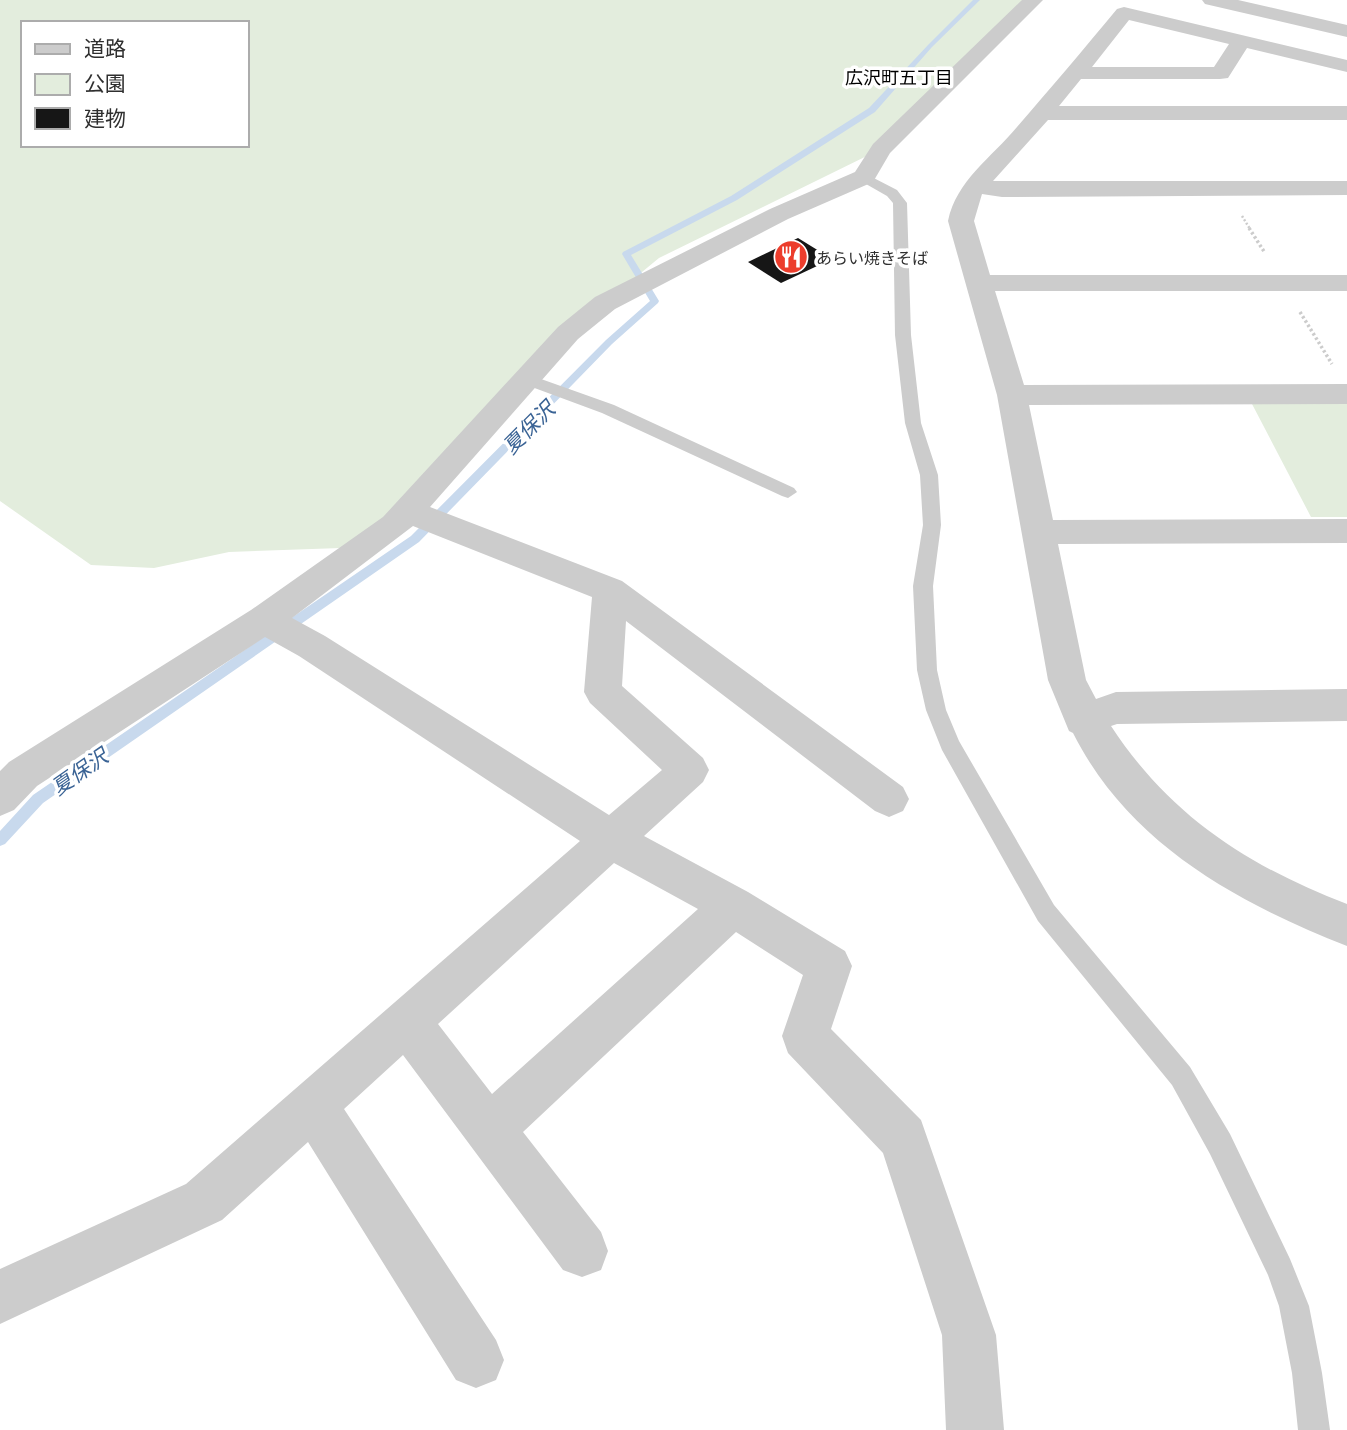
<svg xmlns="http://www.w3.org/2000/svg" width="1347" height="1430" font-family="Commissioner,'Noto Sans JP',sans-serif">
  <style>
    .green { fill: #e3eddd; fill-rule: evenodd }
    .lines { fill: none; stroke-linecap: round; stroke-linejoin: round }
    .stream { fill: #c8d9ed; fill-rule: evenodd }
    .building { fill: #161616 }
    .path-far1 { stroke: #ccc; stroke-width: 2.5; stroke-dasharray: 2 2; stroke-linecap: butt }
    .path { stroke: #ccc; stroke-width: 3.5; stroke-dasharray: 2.5 2.5; stroke-linecap: butt }
    .service { fill: #ccc; fill-rule: evenodd }
    .minor { fill: #ccc; fill-rule: evenodd }
    .tertiary { fill: #ccc; fill-rule: evenodd }
    .labels { text-anchor: middle; dominant-baseline: central; stroke-width: 7; stroke-linejoin: round; paint-order: stroke }
    .far-poi-label { font-size: 16px; fill: #2f2f2f; stroke: #fff; text-anchor: start }
    .far-neighbourhood-label { font-size: 18px; fill: #000; stroke: #fff }
    .water-label { font-size: 21px; font-style: italic; fill: #3a6395; stroke: #fff }
  </style>
  <rect width="100%" height="100%" fill="#fff"/>
  <!-- green -->
  <path class="green" d="M0,0H1027L881,149L659,258L568,333L388,518L341,548L229,552L154,568L91,565L0,501ZM23,23H247V145H23Z
    M1252,404H1347V517H1311Z"/>
  <g class="lines">
    <!-- stream -->
    <path class="stream" d="M973,0H980L932,47L875,112L737,200L631,255L659,301L658,303L612,344L419,542L43,803L5,844L0,846V831L33,795L411,536L606,340L650,301L622,254L623,252L731,196L869,108L928,45Z"/>
  </g>
  <!-- building -->
  <path class="building" d="M798,238L832,259L781,283L748,262Z"/>
  <g class="lines">
    <!-- path-far1 -->
    <path class="path-far1" d="M1242,216L1250,229"/>
    <!-- path -->
    <path class="path" d="M1249,228L1265,253
      M1300,312L1332,364"/>
    <!-- service -->
    <path class="service" d="M864,173L897,190L907,203L911,335L921,423L938,475L941,525L933,586L937,670L946,710L959,741L1054,905L1190,1067L1230,1134L1290,1259L1309,1306L1322,1373L1330,1430H1298L1292,1373L1279,1306L1268,1275L1210,1154L1172,1085L1038,921L942,750L926,710L917,670L913,586L923,525L920,475L905,423L895,335L893,203L887,196L859,180L857,177Z
      M527,374L614,405L794,488L797,492L788,498L782,496L602,413L521,383L519,379Z"/>
    <!-- minor -->
    <path class="minor" d="M1022,0H1043L890,153L873,182L788,219L615,309L578,339L430,507L622,581L903,787L909,799L903,811L889,817L875,811L626,621L622,686L703,758L709,770L703,782L644,836L748,892L845,951L852,966L831,1029L921,1120L996,1335L1004,1430H946L942,1335L883,1153L788,1053L782,1036L803,975L736,932L523,1132L601,1232L608,1251L601,1270L582,1277L563,1270L403,1055L344,1109L496,1340L504,1360L496,1380L476,1388L456,1380L308,1142L222,1220L0,1324V1269L186,1184L580,841L299,656L265,637L37,786L14,810L0,816V771L9,762L251,610L383,517L558,327L595,297L770,209L855,172L873,144ZM413,526L592,597L584,692L590,703L662,770L609,815L325,636L292,618ZM614,863L698,909L492,1094L438,1024Z
      M1124,7L1347,60V72L1247,48L1228,78L1220,79H1081L1059,106H1347V120H1048L993,181H1347V195L1002,197L982,194L974,221L990,275H1347V291H995L1024,385L1347,384V404L1029,405L1053,520L1347,519V543L1058,544L1086,680L1096,699L1116,692L1347,689V721L1117,724L1111,726C1170,816 1248,866 1347,904V946C1236,902 1129,844 1073,733L1069,731L1048,680L997,395L948,221C956,181 992,157 1017,127C1049,90 1084,49 1117,9ZM1129,20L1229,44L1214,67H1092Z"/>
    <!-- tertiary -->
    <path class="tertiary" d="M1202,0H1238L1347,25V37L1205,4Z"/>
  </g>
  <!-- icons -->
  <defs>
    <g id="restaurant-disc" transform="scale(1.75)"><circle r="9.5" fill="#ec3d2c" stroke="#fff"/><path d="M-5-6h1v4h1v-4h1v4h1v-4h1v5L-1.5 .5V6h-2V.5L-5-1ZM5-6V6H3V1.5H1.5Q1.5-4 5-6Z" fill="#fff"/></g>
  </defs>
  <g fill-rule="evenodd">
    <use href="#restaurant-disc" x="791" y="257"/>
  </g>
  <g class="labels">
    <!-- far-poi labels -->
    <g class="far-poi-label">
      <text x="816" y="257">あらい焼きそば</text>
    </g>
    <!-- far-neighbourhood labels -->
    <g class="far-neighbourhood-label">
      <text x="899" y="77">広沢町五丁目</text>
    </g>
    <!-- water labels -->
    <g class="water-label">
      <text transform="translate(528 427) rotate(-45)">夏保沢</text>
      <text transform="translate(79 771) rotate(-35)">夏保沢</text>
    </g>
  </g>
  <!-- legend -->
  <rect x="21" y="21" width="228" height="126" fill="#ffffff" stroke="#acacac" stroke-width="2"/>
  <rect x="35" y="44" width="35" height="10" fill="#cccccc" stroke="#acacac" stroke-width="2"/>
  <text x="84" y="56" font-size="21" fill="#2f2f2f">道路</text>
  <rect x="35" y="74" width="35" height="21" fill="#e3eddd" stroke="#acacac" stroke-width="2"/>
  <text x="84" y="91" font-size="21" fill="#2f2f2f">公園</text>
  <rect x="35" y="108" width="35" height="21" fill="#161616" stroke="#acacac" stroke-width="2"/>
  <text x="84" y="126" font-size="21" fill="#2f2f2f">建物</text>
</svg>
